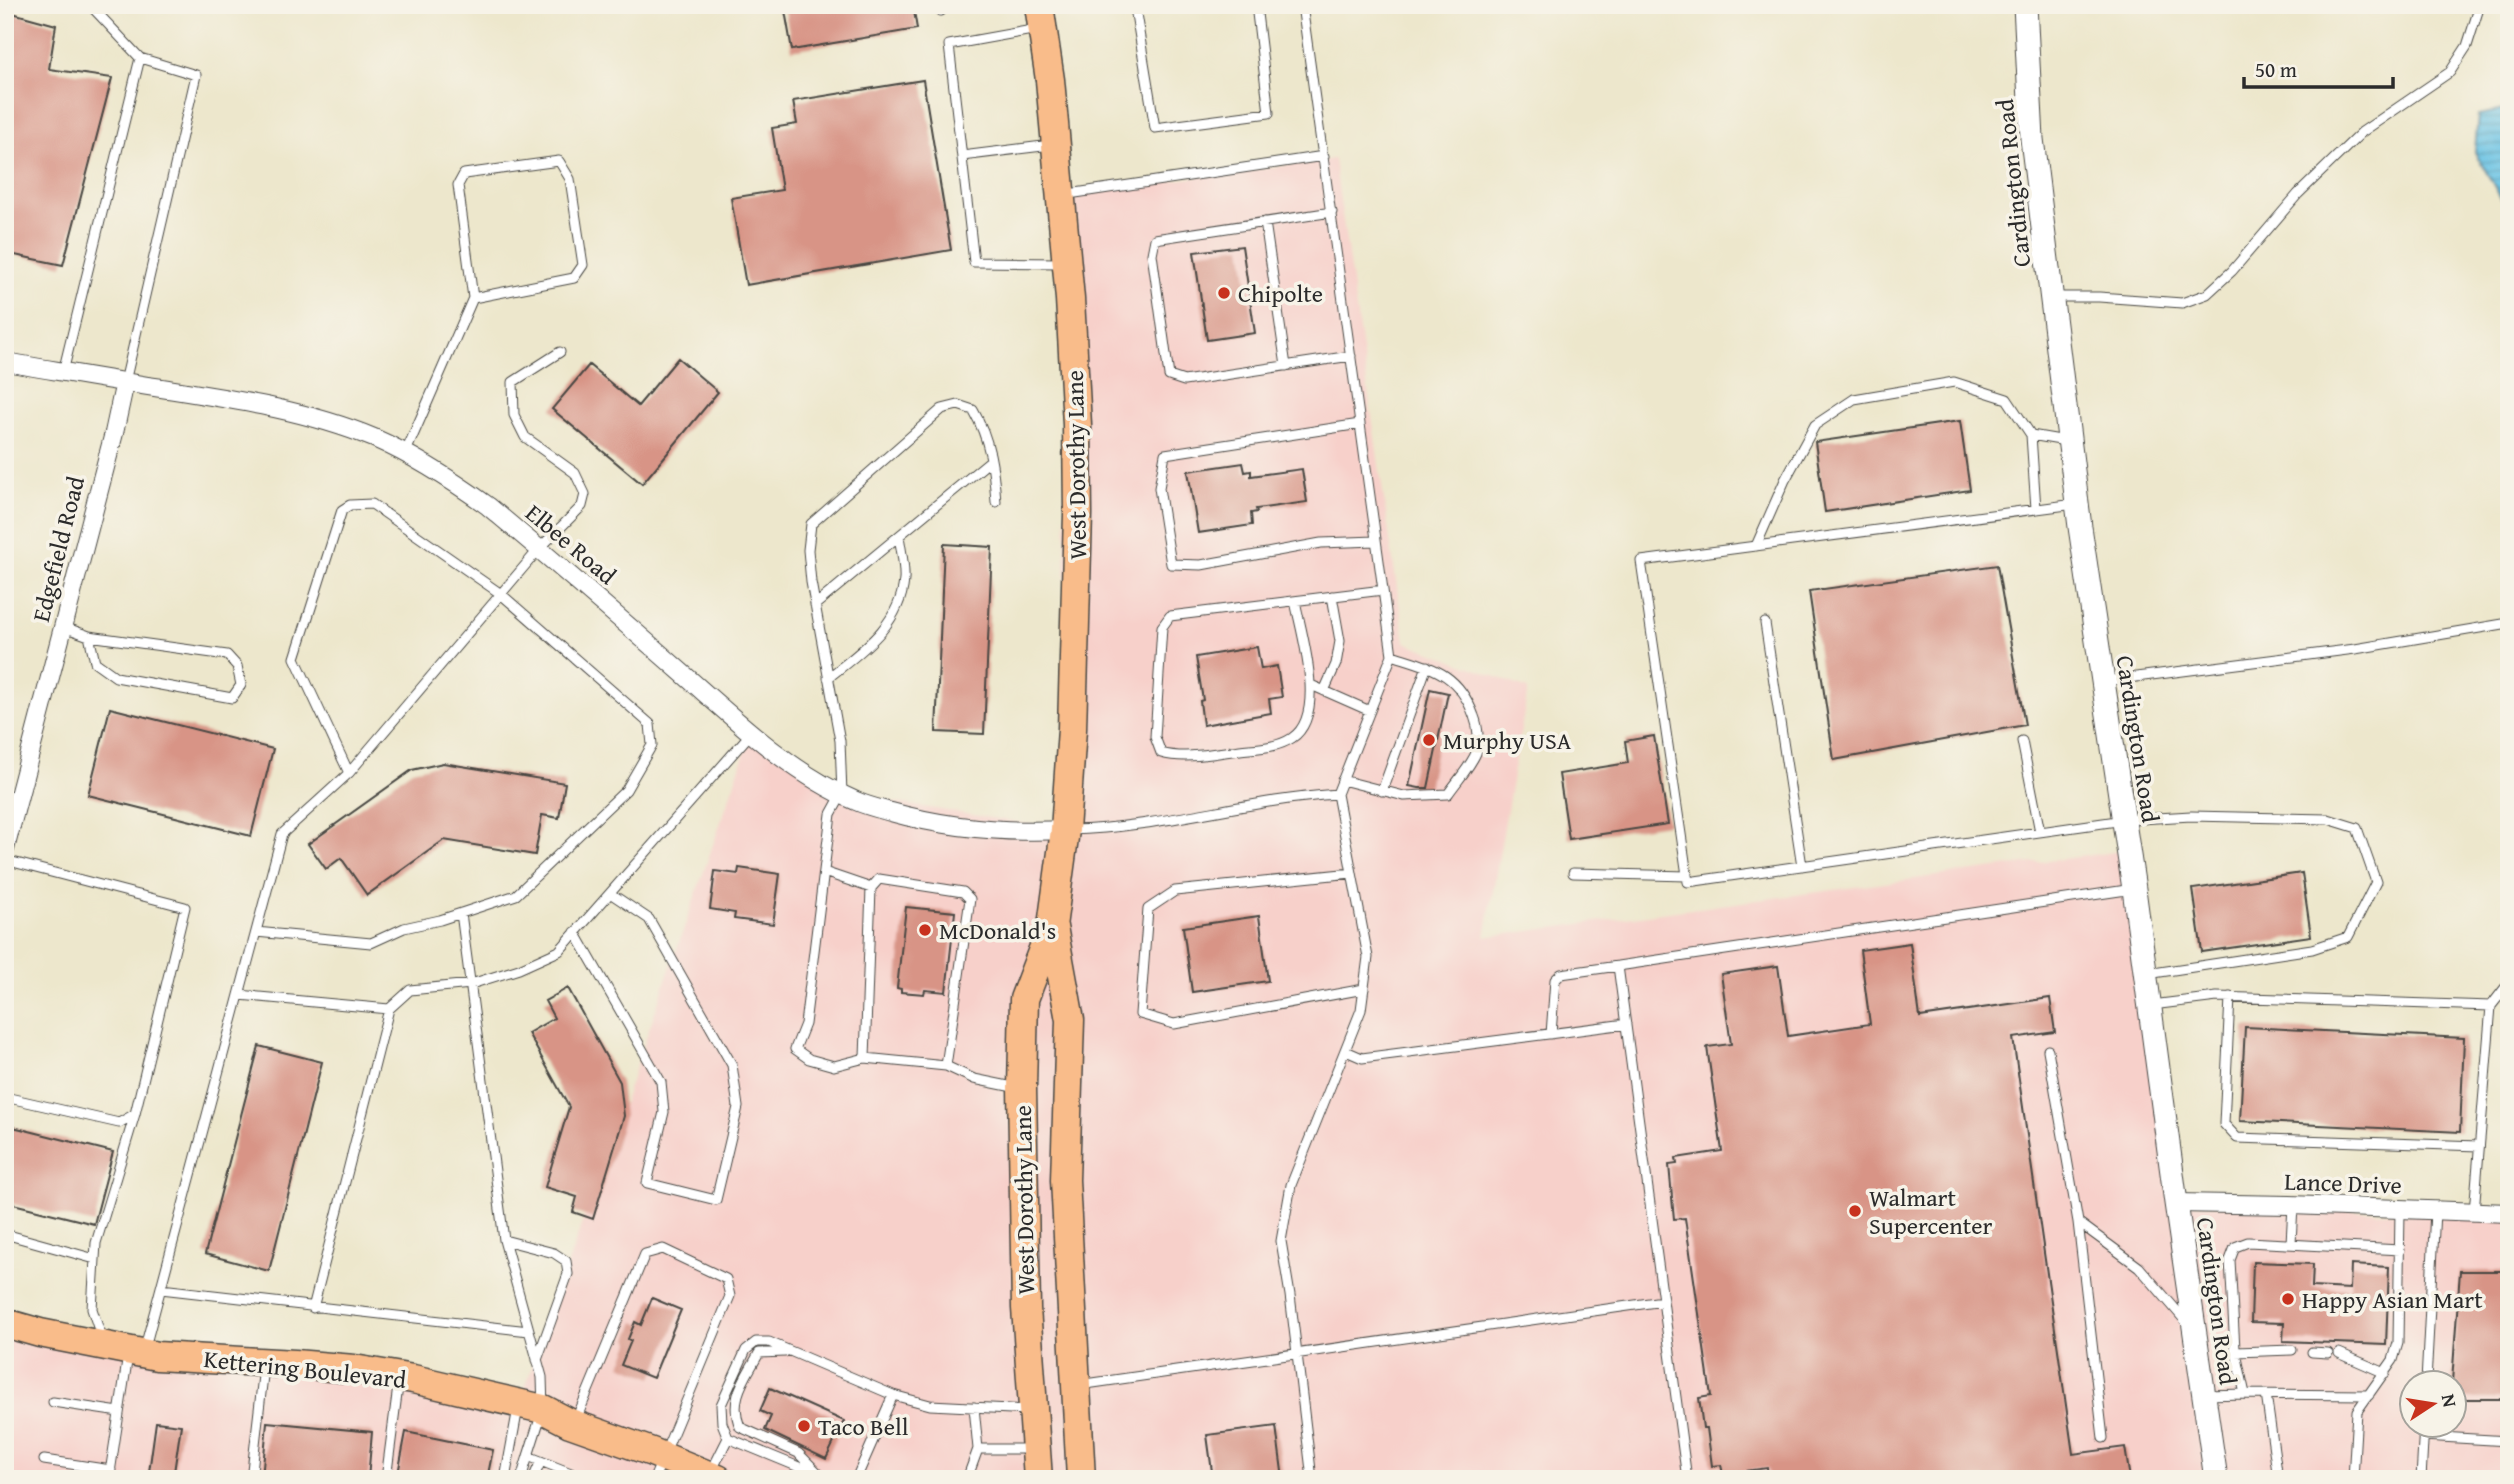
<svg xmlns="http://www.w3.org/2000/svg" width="2514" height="1484" font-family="'Gentium Book Plus',serif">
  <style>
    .built { fill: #f7d0ca; fill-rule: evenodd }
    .water { fill: url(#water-rules); stroke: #4a7788; stroke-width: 2 }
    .building { fill: #d89486 }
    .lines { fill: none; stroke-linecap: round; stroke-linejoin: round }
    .service-casing { stroke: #484743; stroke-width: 11 }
    .minor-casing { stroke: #484743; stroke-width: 20 }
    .tertiary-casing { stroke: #484743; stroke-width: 25 }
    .primary-casing { stroke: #484743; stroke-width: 31 }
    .service { stroke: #fff; stroke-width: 9 }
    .minor { stroke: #fff; stroke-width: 18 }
    .tertiary { stroke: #fff; stroke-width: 23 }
    .primary { stroke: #f9bc8a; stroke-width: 28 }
    .poi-dot { fill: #c8321e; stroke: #f7f3e8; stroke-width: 2.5 }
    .labels { text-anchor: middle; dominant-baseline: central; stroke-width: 7; stroke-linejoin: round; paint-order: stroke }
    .street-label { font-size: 24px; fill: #2b2b2b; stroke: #f7f3e8 }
    .poi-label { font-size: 24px; fill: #2b2b2b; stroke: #f7f3e8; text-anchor: start }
  </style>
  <defs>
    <pattern id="water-rules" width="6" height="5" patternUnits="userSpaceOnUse" patternTransform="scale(1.75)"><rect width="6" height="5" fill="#68c3e5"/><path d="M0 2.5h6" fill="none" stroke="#569fba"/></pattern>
  </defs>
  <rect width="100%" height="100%" fill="#f7f3e8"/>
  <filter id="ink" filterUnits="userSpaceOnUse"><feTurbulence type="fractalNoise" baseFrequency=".0143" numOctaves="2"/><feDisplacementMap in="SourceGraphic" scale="14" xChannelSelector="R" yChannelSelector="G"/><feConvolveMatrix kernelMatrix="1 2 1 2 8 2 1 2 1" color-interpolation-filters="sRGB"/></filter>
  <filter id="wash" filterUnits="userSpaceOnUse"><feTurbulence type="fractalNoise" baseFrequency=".00686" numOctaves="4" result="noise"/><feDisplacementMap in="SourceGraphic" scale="28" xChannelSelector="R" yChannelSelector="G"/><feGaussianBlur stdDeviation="1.57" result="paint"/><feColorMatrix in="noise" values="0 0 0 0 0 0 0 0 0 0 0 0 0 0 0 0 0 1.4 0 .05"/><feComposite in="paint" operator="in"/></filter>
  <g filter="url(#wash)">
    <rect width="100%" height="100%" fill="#ede7cc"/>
    <!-- built -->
    <path class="built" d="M1334,159L1405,642L1528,689L1485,937L2129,850L2176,1203L2509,1217V1479H5V1323L519,1405L752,732L842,794L1064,830L1067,263L1061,195ZM2412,1382H2454V1424H2412Z"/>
    <!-- water -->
    <path class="water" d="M2509,109V212L2475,152L2478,115Z"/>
    <g id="blocks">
      <!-- building -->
      <path class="building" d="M784,5H913L917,29L792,50Z
        M5,11L56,25L49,69L112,78L63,265L5,253Z
        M923,80L951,250L746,285L731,198L782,190L772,128L797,124L793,101Z
        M1242,246L1255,333L1207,340L1194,252Z
        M678,358L718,392L642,484L552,409L589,365L638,406Z
        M1960,421L1970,490L1825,512L1815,442Z
        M1243,463L1245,472L1251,471V476L1302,469L1307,502L1256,509L1257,512L1251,513L1252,525L1198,533L1188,471Z
        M944,544L992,547L984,734L936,732Z
        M1997,565L2025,725L1834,760L1809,591Z
        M1257,647L1261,669L1277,666L1282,697L1269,699L1271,713L1203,725L1200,701L1203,700L1196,657Z
        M1430,689L1448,693L1428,788H1419L1409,786Z
        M110,708L273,749L251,836L88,795Z
        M1654,736L1668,824L1569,839L1559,774L1628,763L1625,741Z
        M443,763L565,783L559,818L542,815L535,855L444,840L367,895L341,858L326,869L308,844L412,770Z
        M739,868L780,874L773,924L734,919L735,913L710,909L715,871L738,874Z
        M2302,873L2311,936L2202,952L2193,889Z
        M906,907L955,912L946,992L925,990L924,994L901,992V989L897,988Z
        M1259,916L1268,981L1192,992L1183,927Z
        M1910,943L1920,1017L2050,998L2055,1032L2013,1038L2073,1454L2125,1447L2130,1479H1769L1767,1468L1723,1474L1721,1465L1712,1466L1707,1428H1703L1699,1398L1711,1396L1685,1218L1674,1219L1669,1165L1677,1164L1676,1158L1722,1151L1707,1047L1731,1044L1721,974L1778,966L1788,1036L1870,1024L1860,950Z
        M568,988L620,1082L624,1116L593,1219L573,1212L577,1197L545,1187L569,1107L528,1033L554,1018L545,1001Z
        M2245,1027L2464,1038L2460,1132L2240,1121Z
        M259,1046L322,1062L269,1271L205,1254Z
        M5,1125L113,1152L94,1224L5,1202Z
        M2253,1262L2313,1264L2312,1287L2350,1289L2351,1265L2389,1267L2386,1345L2283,1341L2284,1323L2251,1322Z
        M2460,1271H2509V1399H2454V1382H2452Z
        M652,1298L681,1310L653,1378L621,1365L631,1341L628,1339L635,1322L641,1325Z
        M770,1388L844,1421L826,1459L765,1430L771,1416L760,1411Z
        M156,1422L181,1425L173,1479H148Z
        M267,1422L372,1432L368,1479H262Z
        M1276,1426L1283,1479H1213L1207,1435Z
        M406,1432L493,1450L487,1479H397Z"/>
    </g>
  </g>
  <g filter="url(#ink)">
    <use href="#blocks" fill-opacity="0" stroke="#484743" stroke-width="2"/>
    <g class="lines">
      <!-- service casing -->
      <g class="service-casing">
        <path id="service" d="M940,5L941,11
          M1157,5L1135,8L1155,128L1269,113L1256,5
          M1302,5L1392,655L1337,794
          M1038,29L949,45L974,262L1061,263
          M962,156L1051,145
          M1062,195L1324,156
          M1332,212L1155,239L1152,254L1169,376L1184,381L1351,356
          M1265,222L1286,366
          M2053,297H2099L2182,303L2207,294L2232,271L2298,194L2362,132L2450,72L2467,46L2480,5
          M63,372L140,58L90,5
          M125,382L196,75L140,58
          M1360,424L1165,454L1159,488L1171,564L1201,565L1321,543L1376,541
          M2031,435L2036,509
          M405,454L473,298L574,278L583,265L570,179L559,161L464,174L458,185L473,298
          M996,502C994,470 990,439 973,410L958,405L942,409L811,524L808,550L811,582L840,741L842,794L831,814L805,1024L795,1049L809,1059L834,1066L865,1058L946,1066L974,1079L1018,1088
          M2075,504L1641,561L1688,882L2124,820L2191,816L2328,819L2357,828L2376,882L2348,937L2312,949L2147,974
          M1756,546L1785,480L1815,425L1854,399L1954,382L2007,399L2031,435L2066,441
          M1295,601C1302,636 1327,715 1292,738C1277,748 1257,748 1240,750C1214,753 1186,760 1161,753L1155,737L1162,627L1170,616L1383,590
          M815,605L991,460
          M1765,623L1802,866
          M64,627L89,636L95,662L116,677L232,698L241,685L237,666L227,655L89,636
          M828,678C860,652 900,626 904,580C905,566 901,550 899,536
          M2105,681L2355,649L2509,623
          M1311,685L1370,711
          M1324,691L1336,664L1340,641L1332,596
          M2022,741L2040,832
          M1342,780L1404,796L1448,794C1457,781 1470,767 1476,753C1480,743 1478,726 1474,716C1458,672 1432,668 1392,655
          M1382,791L1427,666
          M1070,830C1160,828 1247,800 1337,794L1368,957L1361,1010L1291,1185L1281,1241L1290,1295L1312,1479
          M5,860L185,907L135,1114L119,1123L5,1097
          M824,872L871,888
          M1352,873L1175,891L1148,909L1140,1014L1174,1024L1364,989
          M1573,873L1687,876
          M461,913L504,1240L542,1377L543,1409L528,1456L586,1479
          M256,932L371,943L404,928L440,920L516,895L626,790L652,745L650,724L501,594L372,504L350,505L342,510L295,658L349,773
          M575,932L661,1082L664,1112L647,1183L716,1200L738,1107L732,1065L649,919L610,893
          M239,995L389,1009
          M2230,997L2224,1124L2237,1138L2479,1146
          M2152,1005L2217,997L2491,1006L2474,1212
          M2491,1006L2505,988H2509
          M1551,1034L1555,980L1561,974L1618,966
          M2048,1050L2078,1222L2139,1267L2189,1325
          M1346,1051L1362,1058L1626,1024
          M865,1058L871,888L879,879L963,892L970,899L946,1066
          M2078,1222L2103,1438
          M5,1234L95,1259
          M504,1240L554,1253L566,1261L568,1274L537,1360
          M2291,1243L2293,1205
          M161,1289L529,1331
          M313,1308L389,1009L410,990L471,984L519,969L559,951L752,732
          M106,1340L99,1330L92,1309L96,1243L135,1114
          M144,1351L282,834L349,773L539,549L582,506L585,494L575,473L525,437L514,415L513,382L560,352
          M785,1352L759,1353C746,1378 728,1398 740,1427L798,1453L821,1476
          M2236,1352L2292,1350
          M2312,1352L2328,1353
          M2339,1353L2385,1373
          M2426,1382L2435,1211
          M1079,1385L1663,1301
          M2266,1394L2278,1479
          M2205,1395L2245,1394
          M2369,1395L2245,1394L2235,1349L2230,1260L2235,1247L2248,1242L2400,1250
          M53,1402L119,1412
          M974,1407L978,1449H1032
          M575,1422L645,1254L663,1249L726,1279L730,1296L654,1479
          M2423,1436L2509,1441
          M728,1438L828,1479
          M44,1460L111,1470
          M711,1472L728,1438L722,1423L721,1405L746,1350L756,1342H769L893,1395
          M109,1479L128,1355
          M251,1479L264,1367
          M386,1479L399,1379
          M505,1479L518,1408
          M521,1479L528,1456
          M533,1479L541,1461
          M856,1479L893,1395L930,1405L1029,1410
          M967,1479L978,1449
          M1687,1479L1618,966L2133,889
          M2353,1479L2357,1411L2393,1360L2398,1343L2400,1210
          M2421,1479L2424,1424"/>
      </g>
      <!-- minor casing -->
      <g class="minor-casing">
        <path id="minor" d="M5,362C59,371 114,381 168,389C237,400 309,411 374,438C415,456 452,480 488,506C553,560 617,616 681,672C735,719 790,773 856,801C867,806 880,809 891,812C948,828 1006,833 1065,830
          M5,849L114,433L125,382
          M2176,1203L2290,1205L2509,1213"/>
      </g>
      <!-- tertiary casing -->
      <g class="tertiary-casing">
        <path id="tertiary" d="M2025,5L2032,139L2080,527L2134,889L2176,1203L2216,1479"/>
      </g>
      <!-- primary casing -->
      <g class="primary-casing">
        <path id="primary" d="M1053,927L1070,1020L1065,1180L1081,1479
          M5,1323L40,1333L157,1356L295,1364L354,1369L413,1379L543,1409L570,1423L652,1452L718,1479
          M1038,1479L1026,1308L1022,1088L1024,999L1052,926L1065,830L1072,729L1078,514L1077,425L1070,299L1050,80L1039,5"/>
      </g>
      <!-- service -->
      <use href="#service" class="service"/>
      <!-- minor -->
      <use href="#minor" class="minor"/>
      <!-- tertiary -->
      <use href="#tertiary" class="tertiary"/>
      <!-- primary -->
      <use href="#primary" class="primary"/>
    </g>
  </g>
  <!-- markers -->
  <g class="poi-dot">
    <circle cx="1224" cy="293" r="7"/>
    <circle cx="1429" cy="740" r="7"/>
    <circle cx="925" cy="930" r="7"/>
    <circle cx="1855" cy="1211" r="7"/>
    <circle cx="2288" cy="1299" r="7"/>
    <circle cx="804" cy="1426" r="7"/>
  </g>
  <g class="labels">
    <!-- street labels -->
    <g class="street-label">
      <text transform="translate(2013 183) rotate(-96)">Cardington Road</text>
      <text transform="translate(1076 465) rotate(-91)">West Dorothy Lane</text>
      <text transform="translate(571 544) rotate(40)">Elbee Road</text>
      <text transform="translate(58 549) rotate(-76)">Edgefield Road</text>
      <text transform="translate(2138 739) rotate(81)">Cardington Road</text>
      <text transform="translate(2343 1183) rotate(2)">Lance Drive</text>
      <text transform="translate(1024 1200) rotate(-91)">West Dorothy Lane</text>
      <text transform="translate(2217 1301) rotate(82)">Cardington Road</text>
      <text transform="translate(305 1369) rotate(6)">Kettering Boulevard</text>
    </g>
    <!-- poi labels -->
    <g class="poi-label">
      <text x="1238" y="293">Chipolte</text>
      <text x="1443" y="740">Murphy USA</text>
      <text x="939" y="930">McDonald's</text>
      <text x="1869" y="1197">Walmart<tspan x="1869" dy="28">Supercenter</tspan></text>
      <text x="2302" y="1299">Happy Asian Mart</text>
      <text x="818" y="1426">Taco Bell</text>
    </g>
  </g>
  <!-- margin -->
  <rect width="2514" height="1484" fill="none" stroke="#f7f3e8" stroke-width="28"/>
  <!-- north arrow -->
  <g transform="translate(2433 1404) rotate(78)"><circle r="33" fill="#f7f3e8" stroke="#a5a39c" stroke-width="2"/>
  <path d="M0-5L12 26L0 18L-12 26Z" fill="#c8321e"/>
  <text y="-10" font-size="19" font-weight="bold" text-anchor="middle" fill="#2b2b2b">N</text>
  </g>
  <!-- scale -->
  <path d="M2244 77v10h149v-10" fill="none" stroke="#2b2b2b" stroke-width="3.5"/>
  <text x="2255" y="77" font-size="21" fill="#2b2b2b" stroke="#f7f3e8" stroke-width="5" paint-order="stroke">50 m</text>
</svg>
